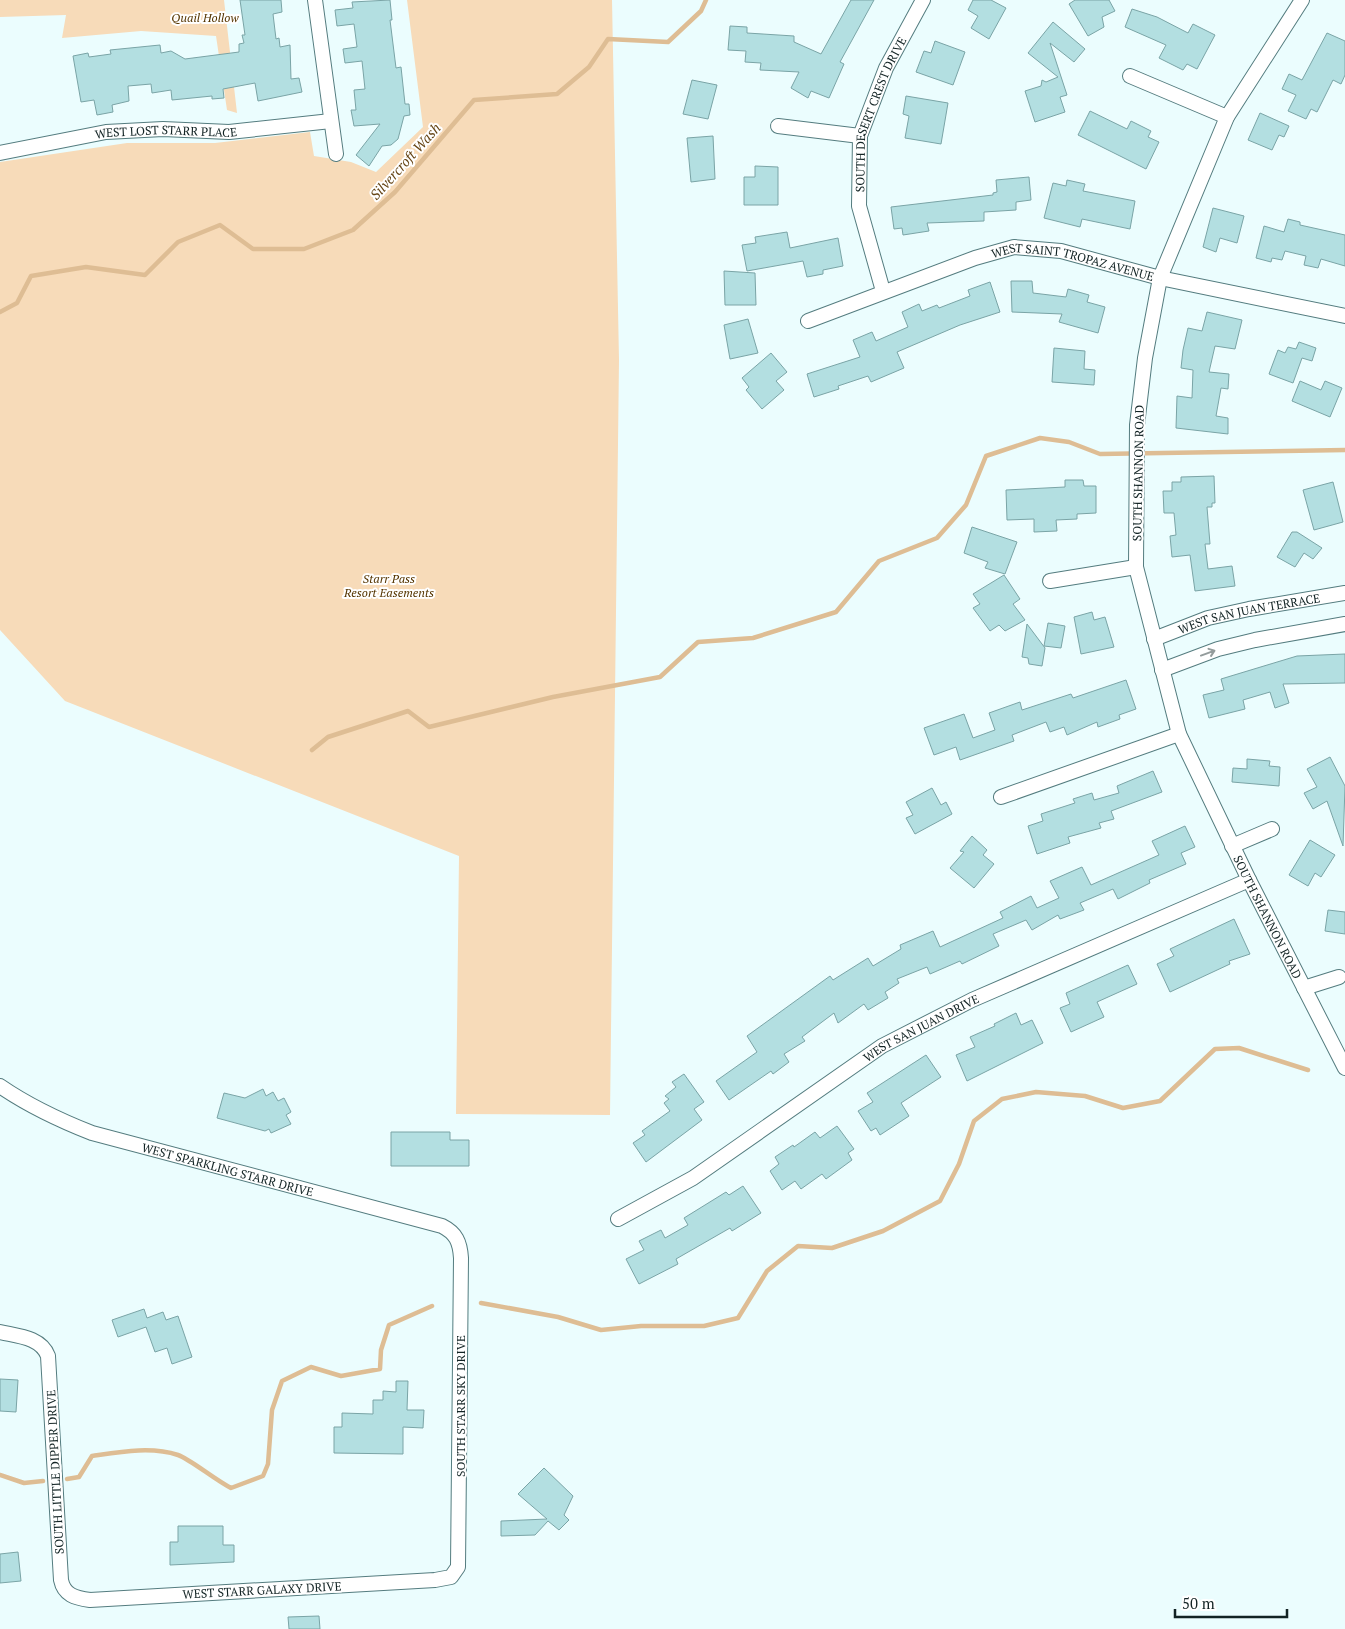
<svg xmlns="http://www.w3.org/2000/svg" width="1345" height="1629" font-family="'PT Serif',serif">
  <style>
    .green { fill: #f7dbb9 }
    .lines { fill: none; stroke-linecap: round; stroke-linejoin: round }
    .stream { stroke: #debd94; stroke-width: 4.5 }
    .building { fill: #b3dfe1; stroke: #7aa4a6 }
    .street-casing { stroke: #547c7f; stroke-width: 16 }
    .street { stroke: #fff; stroke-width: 14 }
    .oneway { stroke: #949c9c }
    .labels { text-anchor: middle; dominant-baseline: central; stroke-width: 4; stroke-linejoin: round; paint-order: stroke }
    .park-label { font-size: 12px; font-style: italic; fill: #553500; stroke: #fff }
    .street-label { font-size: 12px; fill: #122324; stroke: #fff }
    .water-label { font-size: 14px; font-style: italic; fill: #654414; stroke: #fff }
  </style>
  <rect width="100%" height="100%" fill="#ebfdfe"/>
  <!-- green -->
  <path class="green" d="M0,0H224L237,113L227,110L216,36L141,31L62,38L66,15L0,17Z
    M407,0H612L619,360L610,1115L456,1114L459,856L65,701L0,630V162L127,143H215L310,132L314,156L351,162L376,172L423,127Z"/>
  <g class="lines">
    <!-- stream -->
    <path class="stream" d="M0,312L17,303L31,276L86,267L145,275L178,242L220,225L253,249H304L353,230L395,192L474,100L557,94L589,67L608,39L668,42L701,11L706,0
      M312,750L328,737L408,711L429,727L553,697L660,677L698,642L753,638L836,612L879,561L937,538L966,505L986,456L1040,438L1069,442L1100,454L1345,450
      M481,1303L558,1317L601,1330L641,1326H704L738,1318L767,1271L798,1246L832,1248L883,1231L940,1201L959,1164L974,1121L1002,1099L1036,1092L1085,1096L1123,1108L1160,1101L1215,1049L1239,1048L1308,1070
      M0,1475L24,1483L43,1481
      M67,1479L79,1477L92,1456C119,1452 151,1446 178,1455C190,1459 215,1480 231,1488L263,1476L268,1464L272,1410L282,1381L311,1367L341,1376L380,1369L381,1350L389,1325L432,1306"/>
  </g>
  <!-- building -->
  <path class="building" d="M240,0H281L282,12L273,14L276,39L279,38L280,47L290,45L291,79L299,78L302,92L258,101L255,83L223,89L224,98L212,99V96L172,100L171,90L152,93L151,84L128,86L129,101L112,105L113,112L97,115L94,100L81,102L73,56L88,53L89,57L111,54L110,50L160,45L161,53L171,51L185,59L239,52V44L244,43L242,35H245Z
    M390,0L392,20H390L396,68L401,67L405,104H409L410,115L404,116L398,139L391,145L382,146L369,166L356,155L380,124L354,126L351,110H356L354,90L365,89L362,61L345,63L343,49L357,47L354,24L337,26L335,10L353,8L352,2Z
    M851,0H874L840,62L844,64L829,98L811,91L808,98L791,88L799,72L760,70L761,63L745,62L746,51L728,50L730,26L747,27V33L794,36V42L821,54Z
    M973,0H991L1006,8L989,39L971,28L978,16L968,10Z
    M1075,0H1109L1115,11L1102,17L1104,27L1088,36L1069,4Z
    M1132,9L1157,17L1188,33L1193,24L1215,35L1197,69L1187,64L1183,70L1159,58L1166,45L1125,27Z
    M1053,22L1085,49L1074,62L1050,43L1067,95L1060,97L1065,112L1035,122L1025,91L1041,86L1042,80L1046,82L1058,77L1028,53Z
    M1327,33L1345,41V75L1341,84L1333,80L1317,112L1311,109L1306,119L1288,111L1296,95L1282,89L1289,74L1302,80Z
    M935,41L965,52L953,85L916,72L924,51L931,53Z
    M692,80L717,85L708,119L683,114Z
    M906,96L948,103L941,144L905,138L909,116L903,114Z
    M1090,111L1127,129L1131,121L1151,131L1148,137L1159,142L1146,169L1078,135Z
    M1260,113L1289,126L1284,137L1279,135L1272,150L1248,140Z
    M713,136L715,179L691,182L687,138Z
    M755,166L778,167V205H744V177H755Z
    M1029,177L1031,200L1016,202V210L984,212V221L927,223L929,231L903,235L902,228L894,229L891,207L993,195V193L997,192L996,180Z
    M1067,180L1085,184L1083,191L1135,201L1130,229L1082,219L1080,227L1044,218L1053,183L1066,186Z
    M1213,208L1244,216L1237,243L1220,238L1216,252L1203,247Z
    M1288,219L1300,222V225L1345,235V266L1321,259L1318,268L1304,265L1306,256L1285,251L1282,260L1272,258L1271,262L1256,258L1264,226L1284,232Z
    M787,232L790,248L838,238L843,266L823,270V274L807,277L803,261L747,271L742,245L756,243L755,237Z
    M724,271L755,273L756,305H725Z
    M1011,281H1032L1033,293L1066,297L1068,289L1089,295L1087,302L1105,307L1098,333L1059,322L1062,314L1012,312Z
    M990,282L1000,312L960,325L897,352L904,368L871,382L868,376L838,386L839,389L814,397L807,374L860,357L853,340L872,332L876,341L908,327L902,312L919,304L922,311L937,305L939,308L970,296L968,290Z
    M1207,312L1242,320L1235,349L1215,346L1209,372L1229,374L1228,389L1221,388L1216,416L1228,418V434L1176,428L1177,396L1192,398L1193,370L1181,368L1183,350L1188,328L1202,331Z
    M748,319L758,353L730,359L724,325Z
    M1299,342L1316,348L1312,361L1302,358L1293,383L1269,374L1278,350L1285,353L1288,347L1296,349Z
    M1054,348L1085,351L1084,369L1095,370L1094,385L1052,382Z
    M771,353L787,372L776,381L784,390L762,409L746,390L749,387L742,378Z
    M1300,381L1321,390L1325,381L1342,388L1330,417L1292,401Z
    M1214,476L1215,503H1212V507H1207L1210,544H1205L1208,569L1232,566L1235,586L1195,591L1190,555L1172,557L1170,536L1176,535L1174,513H1164L1163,491H1172V482H1181V477Z
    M1065,480H1083L1084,486H1096V513L1077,514V519L1056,520L1057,531L1034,532V519L1007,520L1006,490L1065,487Z
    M1333,482L1343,522L1314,530L1303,490Z
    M972,527L1017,542L1005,574L985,568L988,562L964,553Z
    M1292,532H1297L1322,548L1313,559L1304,553L1295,567L1277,557Z
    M1004,575L1020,599L1013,604L1025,620L1005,631L999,625L990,631L973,608L980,604L973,594Z
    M1092,612L1094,620L1105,617L1114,647L1081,654L1074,617Z
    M1048,623L1065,626L1061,648L1044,646Z
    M1027,624L1045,648L1042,666L1029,664L1028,658L1022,657Z
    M1345,654V683L1283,684L1289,703L1275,708L1270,692L1243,700L1245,709L1209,718L1203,695L1224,690L1221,679L1297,656Z
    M1126,680L1136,709L1119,715L1120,719L1098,727L1097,722L1067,735L1064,727L1050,732L1046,722L1012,735L1014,741L960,760L956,747L934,755L924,728L964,714L973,738L995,730L989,713L1020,702L1022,710L1071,694L1073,698Z
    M1330,757L1345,786L1343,846L1327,801L1313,809L1304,793L1317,787L1307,769Z
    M1247,759L1270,761L1269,766L1280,767L1279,786L1232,782L1233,768L1247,769Z
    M1153,771L1162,792L1111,811L1114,819L1099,823L1101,828L1068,837L1070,843L1037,854L1028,826L1043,821L1041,814L1075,803L1073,799L1092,793L1094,800L1119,793L1117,786Z
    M932,788L941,805L946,802L952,814L915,834L906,818L913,815L906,802Z
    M1185,826L1195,847L1181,853L1186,864L1149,880L1150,883L1118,899L1113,889L1080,903L1084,910L1060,919L1058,915L1032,930L1026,920L993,934L999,946L962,964L960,961L930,974L927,967L897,979L899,983L885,992L888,998L868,1010L864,1004L838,1023L834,1013L802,1037L805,1041L784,1054L789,1062L773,1074L771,1071L729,1100L716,1081L757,1052L747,1036L830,976L833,980L868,958L873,966L901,949L900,945L933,931L940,947L1003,918L1000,912L1031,896L1037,908L1059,898L1050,881L1082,867L1091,885L1159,855L1152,841Z
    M972,836L987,850L983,855L994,864L974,888L950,868L964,852L960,851Z
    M1310,840L1335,855L1321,877L1315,873L1308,886L1289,875Z
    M1328,910L1345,912V934L1325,931Z
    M1234,919L1250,954L1229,961L1230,964L1170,992L1157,964L1174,956L1170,949Z
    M1128,965L1137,984L1097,1002L1104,1017L1071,1032L1060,1008L1070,1004L1066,993Z
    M1016,1013L1021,1025L1032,1020L1043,1043L967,1081L956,1055L975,1047L970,1037L995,1026L994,1024Z
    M926,1055L941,1077L901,1103L909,1116L880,1135L876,1128L871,1131L858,1111L873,1102L867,1093Z
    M684,1074L704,1102L694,1109L702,1120L646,1162L633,1143L645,1135L642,1131L670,1111L664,1103L669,1099L665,1096L676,1087L672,1082Z
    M263,1089L266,1096L273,1092L278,1101L284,1098L291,1112L286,1115L291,1124L271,1133L269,1129L265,1131L217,1118L224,1093L245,1098Z
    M837,1126L854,1149L848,1153L852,1160L826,1179L822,1174L801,1189L795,1181L782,1190L770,1171L779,1164L775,1157L793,1145L794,1147L815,1132L820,1138Z
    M391,1132H450V1140H469V1166H391Z
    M743,1186L761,1213L732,1231L730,1228L676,1259L678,1264L639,1284L626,1259L644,1250L639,1241L661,1230L665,1238L688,1225L684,1218L726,1192L729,1195Z
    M144,1309L147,1318L163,1312L166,1320L178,1316L192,1357L172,1364L167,1348L155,1352L146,1327L118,1337L112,1320Z
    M0,1379L18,1380L16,1412L0,1411Z
    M396,1381H408L407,1410H424L423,1428L403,1427V1454L334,1453V1427H342V1413L373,1414V1400H383V1391L396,1392Z
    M544,1468L573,1496L564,1515L569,1520L559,1530L548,1521L535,1535L501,1536V1521L547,1519L518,1494Z
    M178,1526H223V1545H234V1562L170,1565V1542H178Z
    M18,1552L21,1581L0,1583V1554Z
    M319,1616L320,1629H289L288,1617Z"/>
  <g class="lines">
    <!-- street casing -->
    <g class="street-casing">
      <g id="street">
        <path d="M315,0L336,154"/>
        <path id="s1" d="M1302,0L1227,117L1160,278L1145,358L1137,425L1136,567L1179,734L1249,880L1345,1068"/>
        <path d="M1130,76L1227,117"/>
        <path d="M778,126L860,136"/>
        <path id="s2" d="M0,153L106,132L163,129L229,132L331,121"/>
        <path id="s3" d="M883,291L859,206L860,136L886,68L923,0"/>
        <path id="s4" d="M808,321L975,258L1014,247L1061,251L1160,278L1345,316"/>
        <path d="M1050,581L1136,567"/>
        <path id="s5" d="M1154,639L1208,618L1249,609L1345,593"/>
        <path d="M1162,670L1218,649L1255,640L1345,624"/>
        <path d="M1001,797L1179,734"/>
        <path d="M1232,846L1272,829"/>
        <path d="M1304,988L1339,977"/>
        <path id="s6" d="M0,1086C29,1106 59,1120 92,1133L442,1226C456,1233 460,1242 461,1258L458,1567L451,1577L435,1580L90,1600C75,1598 64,1595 61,1580L48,1356C41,1337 17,1336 0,1332"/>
        <path id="s7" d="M618,1219L693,1178L882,1046L972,1000L1249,880"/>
      </g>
    </g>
    <!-- street -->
    <use href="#street" class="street"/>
  </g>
  <!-- one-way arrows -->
  <defs><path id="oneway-shaft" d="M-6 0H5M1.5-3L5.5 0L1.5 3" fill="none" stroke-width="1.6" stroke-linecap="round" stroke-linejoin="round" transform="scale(1.25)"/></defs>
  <use class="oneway" href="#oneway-shaft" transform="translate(1208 653) rotate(-20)"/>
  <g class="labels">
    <!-- park labels -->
    <g class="park-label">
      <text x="205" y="17">Quail Hollow</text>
      <text x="389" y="578">Starr Pass<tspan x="389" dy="14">Resort Easements</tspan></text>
    </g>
    <!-- street labels -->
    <g class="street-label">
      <text stroke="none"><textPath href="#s3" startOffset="184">SOUTH DESERT CREST DRIVE</textPath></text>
      <text stroke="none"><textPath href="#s2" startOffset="168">WEST LOST STARR PLACE</textPath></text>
      <text stroke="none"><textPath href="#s4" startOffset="279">WEST SAINT TROPAZ AVENUE</textPath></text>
      <text transform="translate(1138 473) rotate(-89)">SOUTH SHANNON ROAD</text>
      <text stroke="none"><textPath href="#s5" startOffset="99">WEST SAN JUAN TERRACE</textPath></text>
      <text stroke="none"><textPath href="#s1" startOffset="980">SOUTH SHANNON ROAD</textPath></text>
      <text stroke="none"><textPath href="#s7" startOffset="359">WEST SAN JUAN DRIVE</textPath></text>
      <text stroke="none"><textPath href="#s6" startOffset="244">WEST SPARKLING STARR DRIVE</textPath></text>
      <text transform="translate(460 1406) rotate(-90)">SOUTH STARR SKY DRIVE</text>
      <text transform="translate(55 1472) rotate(-93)">SOUTH LITTLE DIPPER DRIVE</text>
      <text transform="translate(262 1590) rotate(-3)">WEST STARR GALAXY DRIVE</text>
    </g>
    <!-- water labels -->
    <g class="water-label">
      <text transform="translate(405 161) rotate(-48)">Silvercroft Wash</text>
    </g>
  </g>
  <!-- scale -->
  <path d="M1175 1609v8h112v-8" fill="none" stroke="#122324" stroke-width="2.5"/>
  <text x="1182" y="1609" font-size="15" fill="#122324" stroke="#ffffff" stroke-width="4" paint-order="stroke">50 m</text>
</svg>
